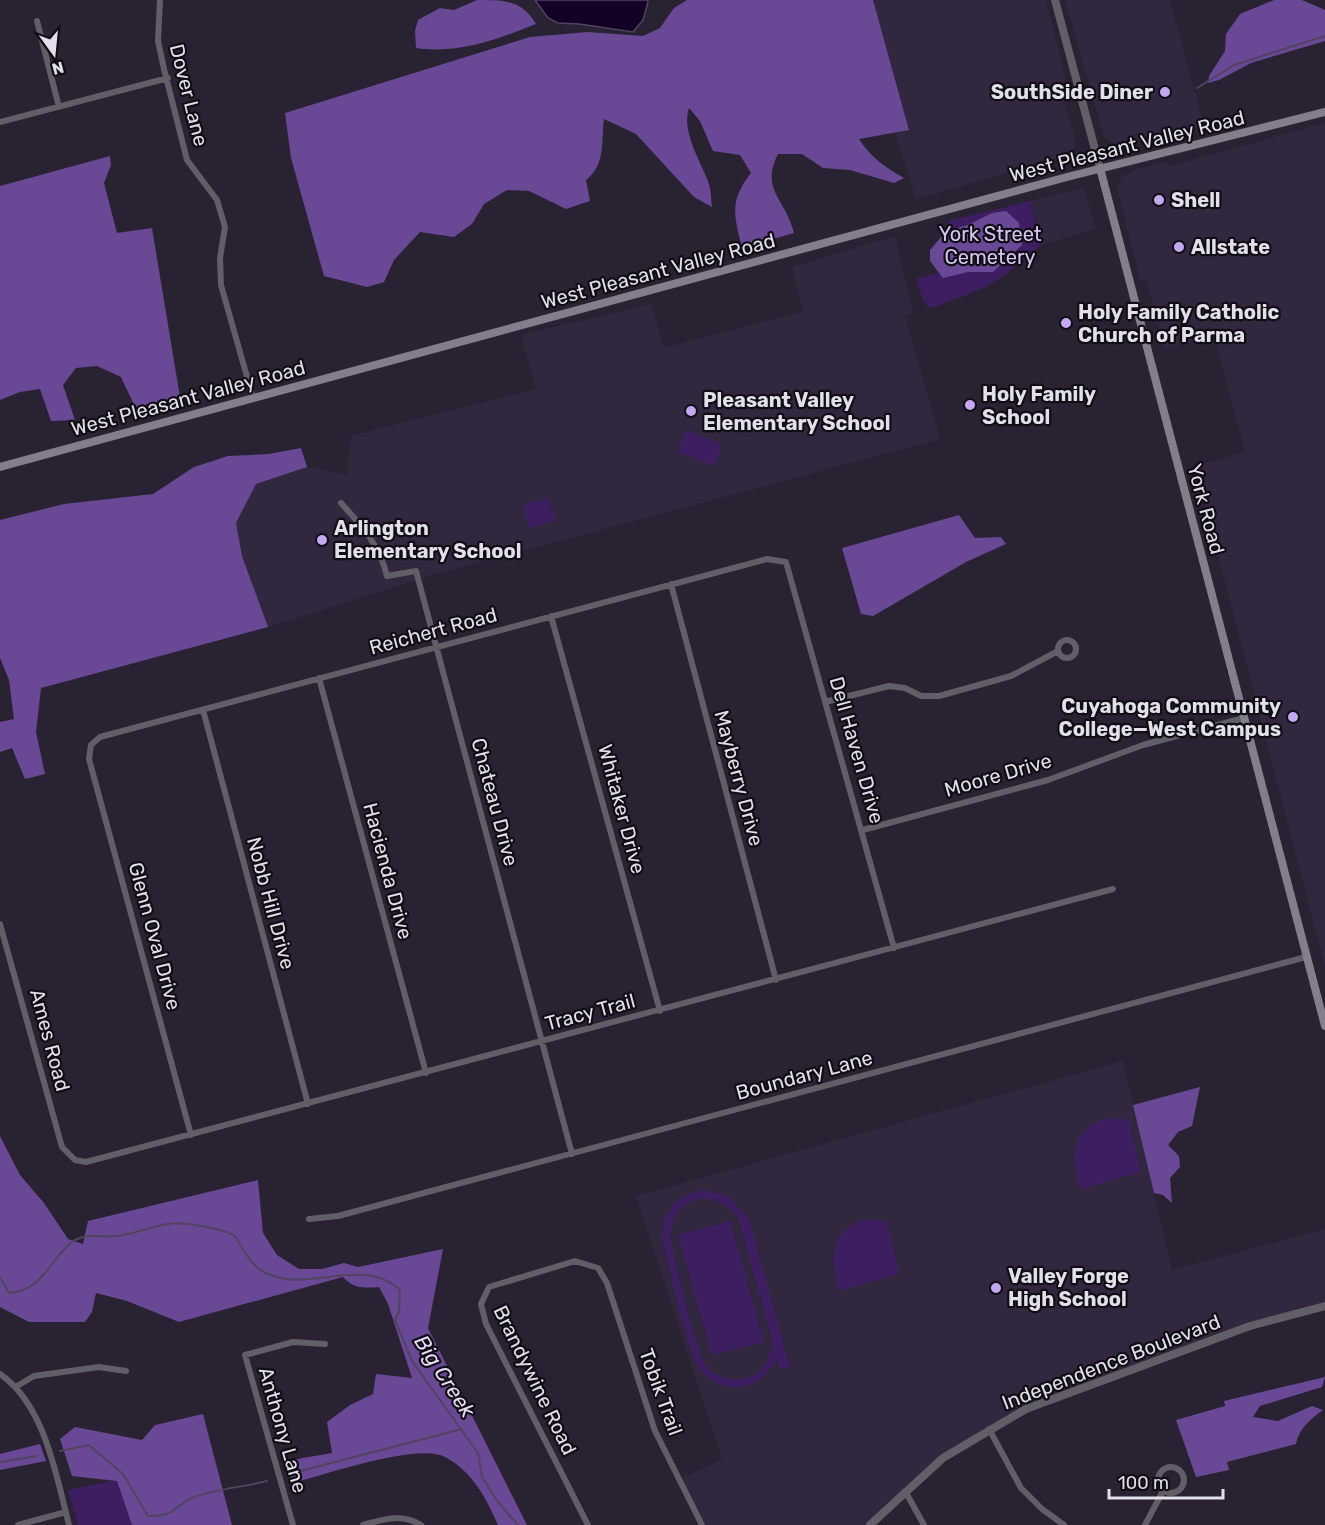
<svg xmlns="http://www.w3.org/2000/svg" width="1325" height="1525" font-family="Rubik,sans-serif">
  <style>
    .built { fill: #31283f }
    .green { fill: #3d1e60; fill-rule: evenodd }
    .forest { fill: #694895 }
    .water { fill: #130226; stroke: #514461; stroke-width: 1.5 }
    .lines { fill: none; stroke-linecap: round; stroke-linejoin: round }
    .stream { stroke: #514461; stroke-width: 2 }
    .minor { stroke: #615e67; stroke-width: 6 }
    .tertiary { stroke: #615e67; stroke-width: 8 }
    .secondary { stroke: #837e8c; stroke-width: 8 }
    .poi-dot { fill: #c4a7f1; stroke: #100d15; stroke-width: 2 }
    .labels { text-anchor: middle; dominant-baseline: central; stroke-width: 4.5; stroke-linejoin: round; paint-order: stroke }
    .poi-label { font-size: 20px; font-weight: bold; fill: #e3dfea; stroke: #100d15; text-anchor: start }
    .street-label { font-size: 20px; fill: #e3dfea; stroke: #100d15 }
    .park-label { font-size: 20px; fill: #d5c5f0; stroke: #100d15 }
    .water-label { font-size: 21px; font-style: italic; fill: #e4dcf2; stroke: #100d15 }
  </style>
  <rect width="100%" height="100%" fill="#292233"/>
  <!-- built -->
  <path class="built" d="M873,0H1046L1068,87L1060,89L1074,133L1075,146L1071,154L916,199L895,133L909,129Z
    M1065,0H1170L1204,126L1121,145L1114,144L1104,136Z
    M1325,123V967L1195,466L1245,452L1214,336L1164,349L1146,279L1140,280L1117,187L1122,176L1140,168L1168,162L1170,166Z
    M1084,188L1096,229L1041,245L1031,203L1034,200Z
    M895,236L913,312L905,316L940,439L436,574L268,627L242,556L236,523L256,484L307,467L347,475L351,436L536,389L521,335L651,304L664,348L803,311L792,267Z
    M1123,1061L1172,1270L1325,1229V1306L1250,1326L1026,1409L943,1458L870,1525H702L679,1480L722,1459L636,1196Z"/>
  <!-- green -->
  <path class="green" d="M1034,200L1031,204L1041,245L1006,274L984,288L932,308L924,303L916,279L961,267L948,221Z
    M686,430L722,444L715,466L678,452Z
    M549,498L555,521L529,528L523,504Z
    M1104,1119H1128L1141,1172L1080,1189C1072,1160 1069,1132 1104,1119Z
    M704,1190L729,1196L750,1221L790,1367L780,1369L776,1360C766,1375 755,1388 736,1387C721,1387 709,1381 700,1369C686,1350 671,1272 663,1245C659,1216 675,1194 704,1190ZM702,1198L721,1202L737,1215L772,1339C772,1353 766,1367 754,1375C739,1383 718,1380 707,1367C693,1348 678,1268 671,1242C668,1221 680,1201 702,1198Z
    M862,1220L887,1221L899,1274L839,1291C831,1262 828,1234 862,1220Z
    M730,1221L764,1342L712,1355L678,1235Z
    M117,1480L132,1525H78L68,1490Z"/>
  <!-- forest -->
  <path class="forest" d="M477,0C505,0 522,0 536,24C496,40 459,54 416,48L415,31L418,20L440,8L454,10Z
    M687,0H873L909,130L859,139C871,158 885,167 904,178L894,183L850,170L823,168L802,154H778C760,190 785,198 794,233L742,248C734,215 729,201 751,173L740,155L713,151L700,121L689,108C681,132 701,161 709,184C711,191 711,200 712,207L694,197L636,134L604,119C601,142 606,164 586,180L590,201L566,209L529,191L507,190L484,204L472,224L454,237L420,232L394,260L384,282L367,287L324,276L291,158L285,113L530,37L588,32L643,36L660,28L674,8Z
    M1274,0H1302L1325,10V41L1251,63L1219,80L1208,83L1209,76L1225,51L1226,34L1240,14Z
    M110,156L111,165L104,183L117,233L152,228L180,397L135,407L121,377L97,366L76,368L63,385L75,420L51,421L40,389L20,392L0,400V186Z
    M1006,211L1019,223L1022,245L993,272H968L943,278L930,261V250L946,231L968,225L992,213Z
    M301,448L307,467L256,484L236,523L242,556L268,627L41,688L36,732L45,774L25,779L12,748L0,752V722L14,719L9,680L0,658V520L64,504L153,494L194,467L228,456L269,454Z
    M959,515L975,538L1001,537L1006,544L966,562L873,616L861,614L842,548Z
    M1200,1087L1192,1126L1178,1132L1168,1145L1179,1156L1180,1167L1170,1178L1172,1203L1163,1195L1154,1193L1133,1105Z
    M0,1136L20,1175L44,1203L68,1239L83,1244L88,1221L258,1180L263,1233L277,1255L299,1269H322L344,1263L358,1267L443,1249L428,1328L527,1525H498C486,1498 473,1472 445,1457C419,1442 324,1475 292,1483L286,1461L332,1453L327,1422L350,1405L373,1394L376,1374L412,1378L388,1304L379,1287C363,1288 354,1289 343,1277L179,1322L127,1301L96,1293L92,1312L85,1322H29L0,1307Z
    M1325,1377L1322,1387L1260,1406L1253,1417L1278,1421L1312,1406L1323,1410C1311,1419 1299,1428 1296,1444L1227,1462L1229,1470L1196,1477L1176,1420L1225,1406L1224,1401Z
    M203,1414L232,1525H132L117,1481L72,1476L60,1439L75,1427L142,1440L155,1425Z
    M40,1444L46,1461L0,1470V1454Z"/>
  <!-- water -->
  <path class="water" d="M535,0H647L648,2L643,20L633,32L579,24L558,23L548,18Z"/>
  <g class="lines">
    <!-- stream -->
    <path class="stream" d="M1197,88L1234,65L1325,36
      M0,1277L9,1293C43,1291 49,1260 72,1242C85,1232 102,1238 117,1236C133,1234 146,1229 162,1225C179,1220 218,1228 234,1235C244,1249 250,1266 266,1273C309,1294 361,1255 400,1290L399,1312L395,1320L412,1361L478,1453L482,1477L497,1501L518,1525
      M60,1451L89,1445L123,1474L148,1516C179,1516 172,1506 194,1497C216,1489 243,1487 267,1481
      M0,1462L37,1456
      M289,1474L462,1429"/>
    <!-- minor -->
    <path class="minor" d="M160,0L158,41L164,69L187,160L217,200L225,227L220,258L221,285L253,398
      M37,21L59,107
      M0,122L168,78
      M341,503C362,526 380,546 387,576L416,571L572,1154
      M671,584L776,980
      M551,616L660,1011
      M1058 649a9 9 0 1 1 18 0a9 9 0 1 1-18 0Z
      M319,678L426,1073
      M825,702L889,686L905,688L921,696H939L1011,676L1058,651
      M203,710L308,1104
      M863,830L1048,780L1143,745L1244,718
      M0,924L62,1147L75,1160L86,1162L1113,889
      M191,1135L89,759L91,745L100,737L767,559L786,562L894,948
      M309,1219L338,1216L1306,957
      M0,1374C45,1405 56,1475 69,1525
      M17,1386L34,1376L99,1367L126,1371
      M989,1429L1021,1488L1042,1509L1064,1525
      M1158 1480a13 13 0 1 1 26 0a13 13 0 1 1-26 0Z
      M905,1491L924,1525
      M18,1525L66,1512
      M293,1525L245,1355L293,1342L325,1344
      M363,1525C384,1519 401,1513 421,1525
      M588,1525L486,1324L481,1304L489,1287L575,1261L598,1268L607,1283L655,1431L702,1525
      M1145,1525L1163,1491"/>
    <!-- tertiary -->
    <path class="tertiary" d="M1055,0L1100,168
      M870,1525L943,1458L1026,1409L1250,1326L1325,1306"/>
    <!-- secondary -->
    <path class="secondary" d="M1100,168L1325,1026
      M0,467L1067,177L1325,112"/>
  </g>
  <!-- markers -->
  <g class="poi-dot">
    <circle cx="1165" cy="92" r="6"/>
    <circle cx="1159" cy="200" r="6"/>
    <circle cx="1179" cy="247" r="6"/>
    <circle cx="1066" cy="323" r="6"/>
    <circle cx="970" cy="405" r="6"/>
    <circle cx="691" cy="411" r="6"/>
    <circle cx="322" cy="540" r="6"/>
    <circle cx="1293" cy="717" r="6"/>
    <circle cx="996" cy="1288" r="6"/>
  </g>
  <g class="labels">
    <!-- poi labels -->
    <g class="poi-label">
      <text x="1153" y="92" text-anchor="end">SouthSide Diner</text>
      <text x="1171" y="200">Shell</text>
      <text x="1191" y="247">Allstate</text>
      <text x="1078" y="312">Holy Family Catholic<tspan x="1078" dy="23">Church of Parma</tspan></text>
      <text x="982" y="394">Holy Family<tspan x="982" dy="23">School</tspan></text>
      <text x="703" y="400">Pleasant Valley<tspan x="703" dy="23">Elementary School</tspan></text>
      <text x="334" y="528">Arlington<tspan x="334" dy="23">Elementary School</tspan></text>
      <text x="1281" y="706" text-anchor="end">Cuyahoga Community<tspan x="1281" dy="23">College—West Campus</tspan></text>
      <text x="1008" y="1276">Valley Forge<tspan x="1008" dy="23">High School</tspan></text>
    </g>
    <!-- street labels -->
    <g class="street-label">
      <text transform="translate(189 95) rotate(76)">Dover Lane</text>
      <text transform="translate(1127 146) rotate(-14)">West Pleasant Valley Road</text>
      <text transform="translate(658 271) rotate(-15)">West Pleasant Valley Road</text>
      <text transform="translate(188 398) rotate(-15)">West Pleasant Valley Road</text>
      <text transform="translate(1206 509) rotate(75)">York Road</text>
      <text transform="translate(433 631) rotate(-15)">Reichert Road</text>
      <text transform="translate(857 750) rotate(74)">Dell Haven Drive</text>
      <text transform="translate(998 775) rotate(-16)">Moore Drive</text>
      <text transform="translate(739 778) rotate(75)">Mayberry Drive</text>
      <text transform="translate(495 802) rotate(75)">Chateau Drive</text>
      <text transform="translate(622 809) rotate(75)">Whitaker Drive</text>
      <text transform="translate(388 871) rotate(75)">Hacienda Drive</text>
      <text transform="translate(271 903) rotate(75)">Nobb Hill Drive</text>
      <text transform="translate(155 936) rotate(75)">Glenn Oval Drive</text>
      <text transform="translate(590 1012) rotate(-15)">Tracy Trail</text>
      <text transform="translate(50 1040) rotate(75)">Ames Road</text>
      <text transform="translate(804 1075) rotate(-15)">Boundary Lane</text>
      <text transform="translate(1111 1362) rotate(-21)">Independence Boulevard</text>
      <text transform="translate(535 1380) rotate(64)">Brandywine Road</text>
      <text transform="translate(661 1392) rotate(70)">Tobik Trail</text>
      <text transform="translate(283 1430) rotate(74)">Anthony Lane</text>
    </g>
    <!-- park labels -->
    <g class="park-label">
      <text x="990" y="234">York Street<tspan x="990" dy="23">Cemetery</tspan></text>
    </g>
    <!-- water labels -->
    <g class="water-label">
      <text transform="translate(445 1376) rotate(57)">Big Creek</text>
    </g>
  </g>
  <!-- north arrow -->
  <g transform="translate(54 54) rotate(165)" stroke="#100d15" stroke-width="4.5" paint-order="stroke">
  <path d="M0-4.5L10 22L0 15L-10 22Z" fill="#e3dfea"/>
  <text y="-9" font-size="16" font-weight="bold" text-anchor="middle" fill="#e3dfea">N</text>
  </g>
  <!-- scale -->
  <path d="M1109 1489v9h114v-9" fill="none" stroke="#e3dfea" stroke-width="3"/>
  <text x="1118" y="1489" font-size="18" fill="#e3dfea" stroke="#100d15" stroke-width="4.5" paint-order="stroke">100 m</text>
</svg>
